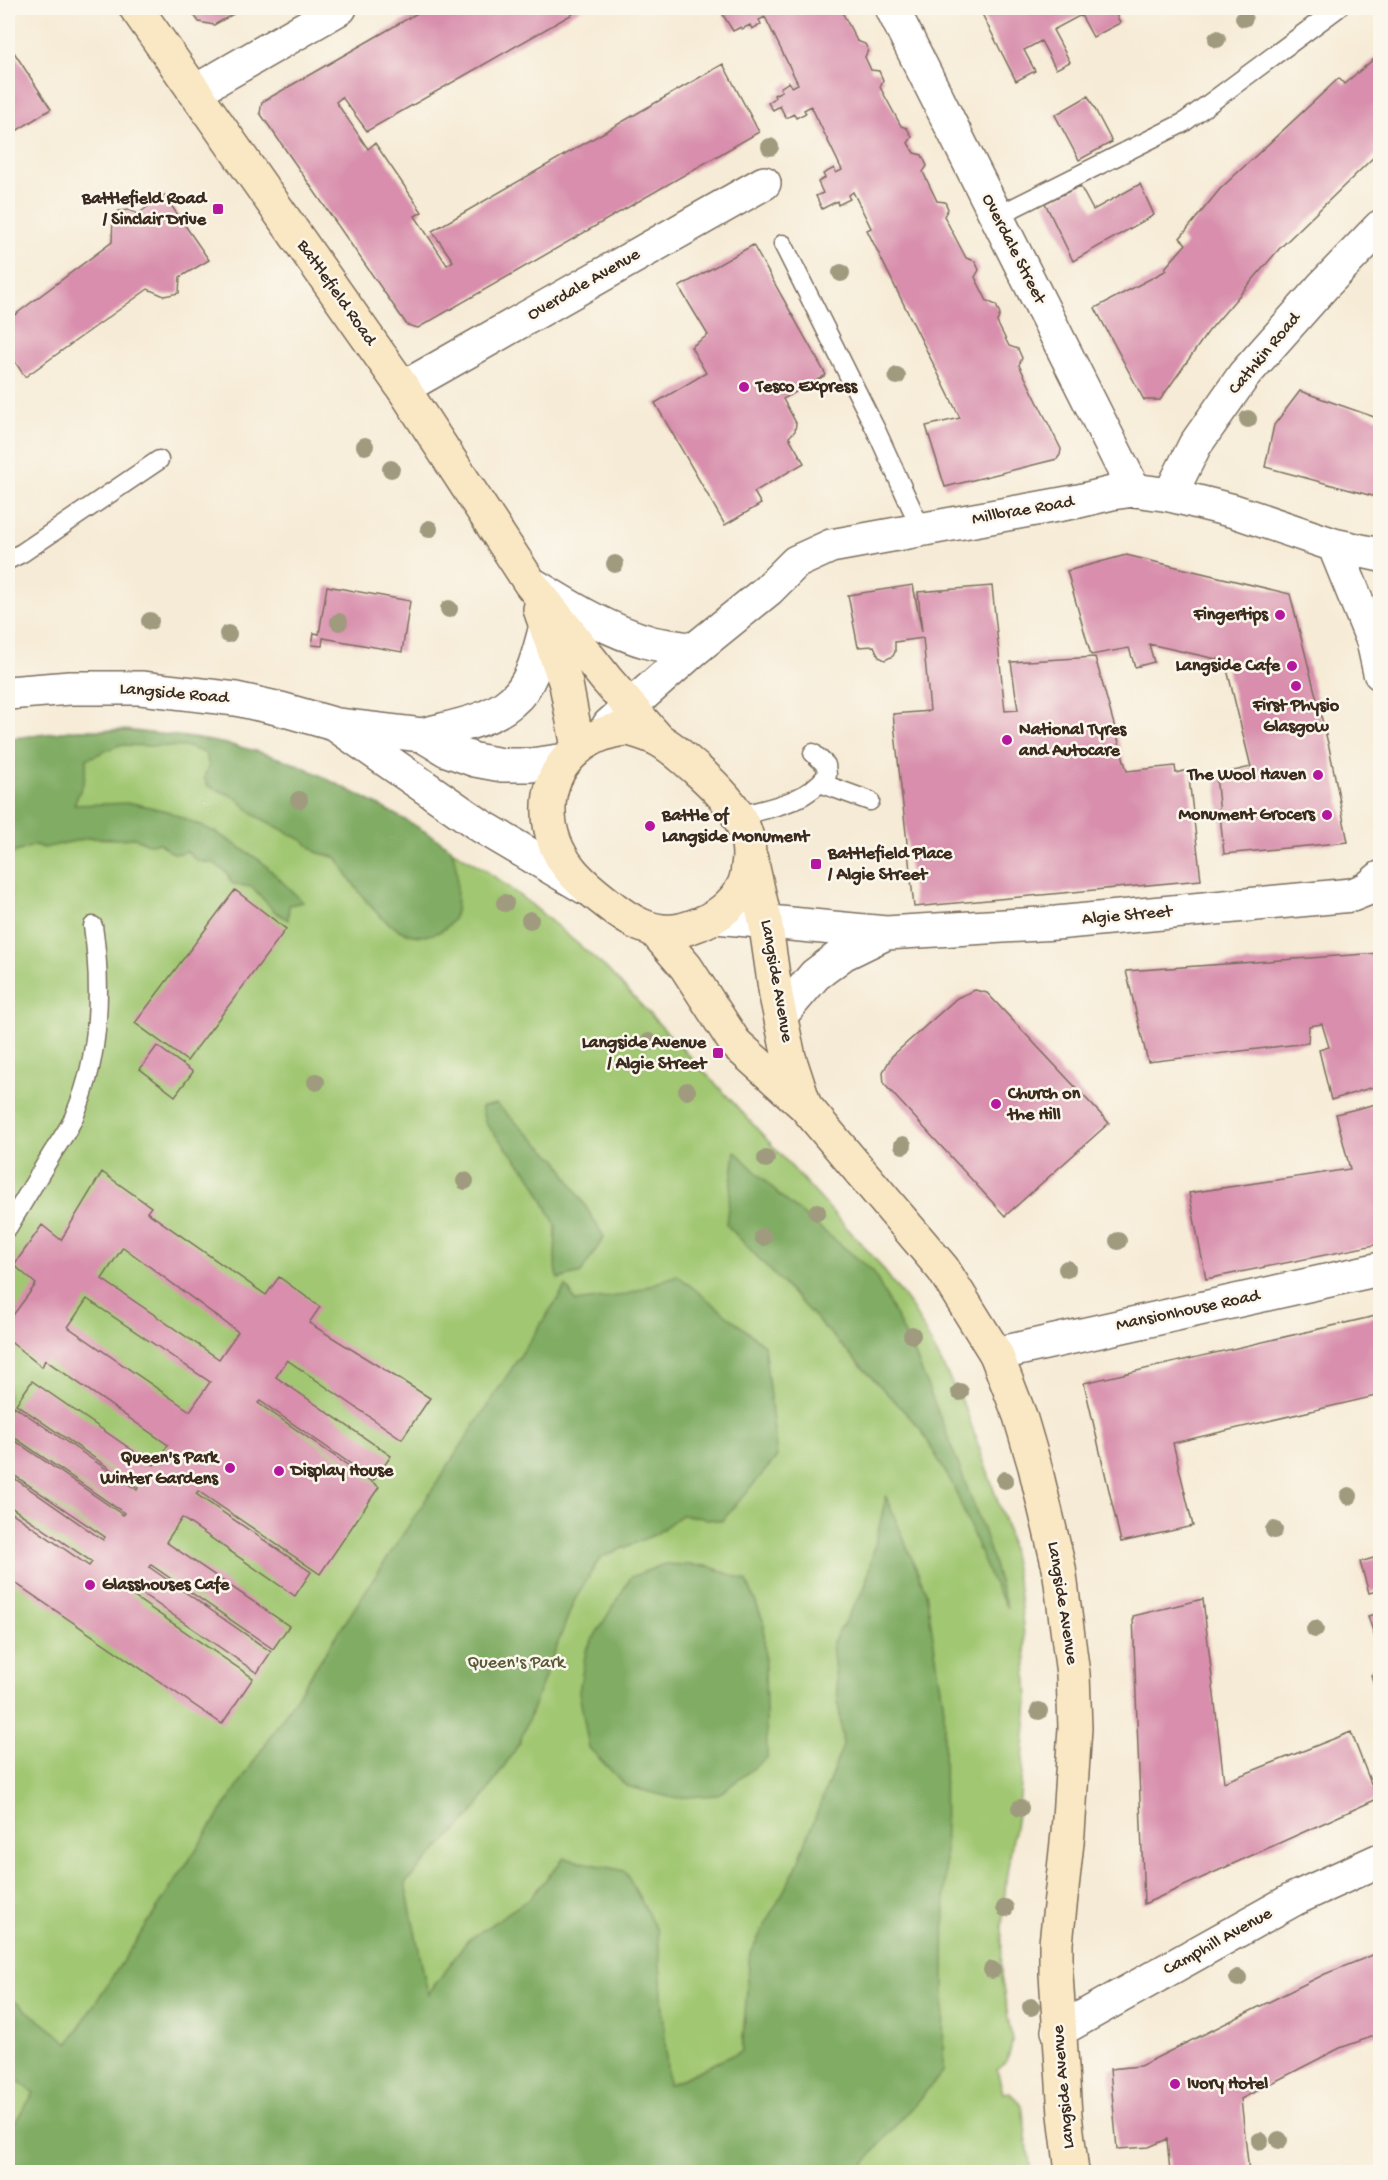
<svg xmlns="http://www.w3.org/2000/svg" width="1388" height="2180" font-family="'Gochi Hand',sans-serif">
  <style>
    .green { fill: #a1c772; stroke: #6e7848; stroke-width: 1.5 }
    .forest { fill: #80ac64; stroke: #5e6b41; stroke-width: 1.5 }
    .building { fill: #d88eac; fill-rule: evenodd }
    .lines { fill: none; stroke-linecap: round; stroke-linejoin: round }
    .service-casing { stroke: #7c6e5e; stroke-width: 21 }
    .minor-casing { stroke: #7c6e5e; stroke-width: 36 }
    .tertiary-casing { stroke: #7c6e5e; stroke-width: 36 }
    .secondary-casing { stroke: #7c6e5e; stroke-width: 36 }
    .service { stroke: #fff; stroke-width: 18 }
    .minor { stroke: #fff; stroke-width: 33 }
    .tertiary { stroke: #fff; stroke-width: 33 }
    .secondary { stroke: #fae7c3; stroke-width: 33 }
    .tree { fill: #a09b7f }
    .poi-dot { fill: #b5179e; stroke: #fbf7ec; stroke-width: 2 }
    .labels { text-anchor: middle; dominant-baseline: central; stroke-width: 5; stroke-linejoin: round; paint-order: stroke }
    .poi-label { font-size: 18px; font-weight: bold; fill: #3b2a1e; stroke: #fbf7ec; text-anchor: start }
    .street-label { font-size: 18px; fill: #3b2a1e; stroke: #fbf7ec }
    .park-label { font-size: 18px; fill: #5a5937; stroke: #fbf7ec }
  </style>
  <rect width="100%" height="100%" fill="#fbf7ec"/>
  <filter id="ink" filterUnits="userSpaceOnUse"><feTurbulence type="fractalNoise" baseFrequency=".0167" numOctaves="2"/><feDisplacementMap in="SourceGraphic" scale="12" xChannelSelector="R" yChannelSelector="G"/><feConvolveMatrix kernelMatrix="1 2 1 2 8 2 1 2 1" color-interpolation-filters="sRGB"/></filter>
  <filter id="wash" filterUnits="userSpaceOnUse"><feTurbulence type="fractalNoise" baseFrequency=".008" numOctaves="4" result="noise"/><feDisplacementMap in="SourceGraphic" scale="24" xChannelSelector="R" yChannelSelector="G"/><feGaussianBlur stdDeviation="1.35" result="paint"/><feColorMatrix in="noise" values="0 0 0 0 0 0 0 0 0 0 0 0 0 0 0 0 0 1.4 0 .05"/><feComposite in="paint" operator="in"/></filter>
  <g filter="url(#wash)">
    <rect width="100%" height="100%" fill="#f6ebd6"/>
    <!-- green -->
    <path class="green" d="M78,730H128L196,739L250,750L299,765L373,803L484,869L532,905L606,968L730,1099L877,1261L914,1311L966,1410L1007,1528L1019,1589L1025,1645L1028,1701L1020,1797L1006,1879L1002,1929L1001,1976L1012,2040C1011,2052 1008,2063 997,2070L1003,2093L1009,2092L1022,2105L1031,2172H8V739Z"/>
    <!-- forest -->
    <path class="forest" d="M78,730C152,730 229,738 298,765C314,771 328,780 343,787C380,806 417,825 451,848C453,854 455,860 456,866C457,871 457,907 456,912C449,936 419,941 399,930C374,916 351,882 337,858L316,852L304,841L256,816L235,797L208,786L204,777L209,765L205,753L188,747L119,745L87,759L84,781L74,805L132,803L167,811L217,833L261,861L303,902L289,905L288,920L274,911L252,887L233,884L229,879L228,874L214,863L197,861L187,851C174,857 169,851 159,843L148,844L135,838L118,839L88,838L44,848L35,845L8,855V739Z
      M496,1104L558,1161L604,1237L581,1273L558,1279L555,1259L556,1226L531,1177L486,1124L481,1107Z
      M735,1151L779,1195L873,1271L916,1357L945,1430L984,1532L1007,1608L990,1577L953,1485L920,1428L726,1224Z
      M677,1275L764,1345L777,1457L722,1521L681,1515L656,1534L600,1558L574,1601L519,1744L471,1816L405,1883L428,1994L468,1940L530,1898L564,1858L625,1871L658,1932L668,2085L742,2051L750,1953L795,1870L843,1745L832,1644L865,1587L886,1497L926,1592L944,1708L945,1886L943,2072L888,2134L858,2172H8V2133L34,2093L8,2073V1996L69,2043L566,1286L576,1302L625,1295Z
      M664,1564L708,1566L747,1581L764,1623L767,1758L718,1795L673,1798L626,1786L589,1748L579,1692L586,1650L631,1577Z"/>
    <g id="blocks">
      <!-- building -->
      <path class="building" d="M189,8H244L214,25L199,22Z
        M426,8H583L367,131L342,97L336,102L368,149L375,143L422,212L415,216L447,265L453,261L432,231L723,64L759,132L418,328L407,325L260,113L262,102Z
        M731,8H840L857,41L865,44L868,50L865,57L871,70L879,71L883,80L880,87L901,126L907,128L912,137L908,143L914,153L922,155L927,166L923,172L937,201L945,202L948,209L944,216L966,258L975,261L979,270L975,277L987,301L996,305L1000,314L997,322L1009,346L1018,349L1022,358L1019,365L1061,449L1060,455L1057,459L945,487L926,426L960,418L867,230L871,228L853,192L848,196L850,199L838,205L837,201L822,209L816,196L823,193L818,182L825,178L823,174L834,168L836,173L842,170L811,106L804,110L806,113L796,118L794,114L786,118L780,106L773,110L768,103L775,98L774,95L782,91L780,88L789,82L792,87L798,84L765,17L759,20L761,24L752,29L750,25L742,29L741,27L733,31L723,15L732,10Z
        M979,8H1113L1120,23L1093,37L1081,15L1053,30L1070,62L1056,69L1041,41L1024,50L1035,71L1016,81Z
        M8,43L51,109L10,135L8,131Z
        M1380,54V151L1280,248L1208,332L1160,400H1144L1095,308L1167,270L1165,268L1186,244L1180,238L1220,189L1339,78L1344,84Z
        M1088,96L1112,142L1079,160L1055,115Z
        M1140,184L1154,215L1073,261L1045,203L1080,186L1093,210Z
        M164,195L209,260L180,277L179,293L164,296L148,289L25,377L8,351V320L112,242L113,217L119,211L129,210L138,214Z
        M753,245L826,375L783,399L796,423L795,431L789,437L804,463L754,492L761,504L725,525L655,403L706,373L691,347L708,335L679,287Z
        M1300,391L1380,419V498L1265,467L1274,425Z
        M1126,555L1290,594L1329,747L1348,842L1224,854L1216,775L1251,767L1225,661L1149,644L1154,662L1135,667L1129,648L1091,655L1067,571Z
        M913,585L922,632L918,592L992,586L1005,711L1018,710L1011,662L1095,657L1127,771L1175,766L1176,773L1188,770L1201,880L914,907L893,714L930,711L923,638L895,642V652L893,656L885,660L879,657L874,646L858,647L848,595Z
        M327,586L410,601L402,652L323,638L322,646L312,645L314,633L319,634Z
        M235,890L286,929L187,1061L135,1023Z
        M1380,953V1085L1331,1100L1319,1050L1329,1047L1322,1024L1309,1026L1308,1043L1148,1062L1126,971Z
        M975,990L987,993L1109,1123L1005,1216L884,1084L883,1072L892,1056L957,998Z
        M157,1046L193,1072L175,1096L140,1069Z
        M1380,1103V1244L1206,1279L1189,1193L1350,1169L1336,1114Z
        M102,1172L151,1207L147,1212L266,1295L279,1277L320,1307L309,1323L430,1398L402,1439L287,1360L276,1377L391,1456L374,1480L260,1401L258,1403L379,1487L320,1574L198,1491L196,1494L311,1572L295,1596L182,1518L166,1542L289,1626L273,1649L151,1565L149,1567L271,1652L257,1673L134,1588L130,1594L253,1678L222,1724L8,1578V1510L89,1566L92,1562L8,1505V1474L103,1540L105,1537L8,1471V1436L123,1515L124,1513L8,1433V1416L14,1406L137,1490L138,1488L16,1404L32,1381L154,1465L168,1445L45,1360L42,1367L8,1340V1322L36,1284L14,1265L42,1225L61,1240ZM123,1247L238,1332L219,1359L102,1279ZM87,1299L210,1382L190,1411L68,1327Z
        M1380,1315V1395L1173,1443L1193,1526L1121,1542L1084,1383Z
        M1380,1556V1590L1369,1593L1360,1562Z
        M1203,1599L1224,1782L1351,1732L1377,1799L1144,1904L1133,1616Z
        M1380,1613V1653L1368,1616Z
        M1380,1671V1703L1371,1675Z
        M1380,1952V2034L1340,2048L1241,2099L1249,2172H1170L1167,2139L1149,2147L1117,2149L1110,2069L1140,2066L1325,1974Z"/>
    </g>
  </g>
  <g filter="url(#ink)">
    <use href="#blocks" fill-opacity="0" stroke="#7c6e5e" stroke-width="1.5"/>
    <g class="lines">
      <!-- service casing -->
      <g class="service-casing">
        <path id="service" d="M997,216L1183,123L1338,8
          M783,244L876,430L921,529
          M8,560L22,553L159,460
          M820,783L870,801
          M739,816C772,807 805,803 827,775L826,765L813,753
          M8,1227C23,1202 38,1177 53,1152C61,1140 71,1126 76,1112C100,1055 102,987 93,926"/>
      </g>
      <!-- minor casing -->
      <g class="minor-casing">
        <path id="minor" d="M892,8L1134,490
          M194,92L340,8
          M403,388L764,183
          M1170,495L1195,445L1244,375L1323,286L1380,227
          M996,1354L1380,1269
          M1058,2031L1294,1899L1380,1860"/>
      </g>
      <!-- tertiary casing -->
      <g class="tertiary-casing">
        <path id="tertiary" d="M1334,545L1373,641L1380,673
          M532,584C571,608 608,631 652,643C666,646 680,647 694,650
          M8,693L70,688H141L236,699L281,709L337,725L422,735L447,750L475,760L502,765H531L566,760
          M609,725L694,650L768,590L796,562L831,546L1079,501L1112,493L1134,490L1170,495L1234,511L1334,545L1380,555
          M340,728L481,826L586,888
          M422,735C451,727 489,722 512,701C533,684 539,651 546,626
          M716,917L886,933L1056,923L1352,895L1367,889L1380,878
          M781,1015L815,975L843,954L886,933"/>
      </g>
      <!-- secondary casing -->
      <g class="secondary-casing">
        <path id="secondary" d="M136,8L403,388L530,583L606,679L659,740
          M540,609L566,684L578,748
          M629,729C639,732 650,735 659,740C672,747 683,758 695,768C724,794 755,824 748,866C747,876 746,883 740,892C725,914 706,923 681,930C652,936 628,920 607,903C594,893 580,882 570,869C543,835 540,785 572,754C588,738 608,730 629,729Z
          M751,859L765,920L776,996L789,1057L805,1106
          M655,931L686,967L735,1043L805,1106L943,1269L996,1354L1020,1416L1035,1467L1059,1568L1073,1674L1075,1728L1068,1833L1056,1943V1974L1065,2115L1072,2172"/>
      </g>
      <!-- service -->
      <use href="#service" class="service"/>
      <!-- minor -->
      <use href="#minor" class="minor"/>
      <!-- tertiary -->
      <use href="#tertiary" class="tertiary"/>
      <!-- secondary -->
      <use href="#secondary" class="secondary"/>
    </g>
    <!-- trees -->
    <g class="tree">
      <circle cx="1244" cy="18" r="9"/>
      <circle cx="1217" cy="39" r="9"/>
      <circle cx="770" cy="147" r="9"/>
      <circle cx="841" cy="273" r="9"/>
      <circle cx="897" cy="376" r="9"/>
      <circle cx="1248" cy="419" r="9"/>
      <circle cx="365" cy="446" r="9"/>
      <circle cx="391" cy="469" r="9"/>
      <circle cx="429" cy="529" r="9"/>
      <circle cx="615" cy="564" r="9"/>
      <circle cx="449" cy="609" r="9"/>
      <circle cx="150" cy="621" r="9"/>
      <circle cx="339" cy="622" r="9"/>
      <circle cx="228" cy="634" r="9"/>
      <circle cx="299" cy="800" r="9"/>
      <circle cx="505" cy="903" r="9"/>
      <circle cx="530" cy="920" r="9"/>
      <circle cx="649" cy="1042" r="9"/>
      <circle cx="316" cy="1082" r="9"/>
      <circle cx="687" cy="1091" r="9"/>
      <circle cx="903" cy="1145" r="9"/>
      <circle cx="766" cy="1159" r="9"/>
      <circle cx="465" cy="1181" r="9"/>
      <circle cx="817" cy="1212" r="9"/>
      <circle cx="763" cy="1237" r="9"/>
      <circle cx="1118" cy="1241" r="9"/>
      <circle cx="1067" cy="1269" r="9"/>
      <circle cx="912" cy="1335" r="9"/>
      <circle cx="960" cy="1392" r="9"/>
      <circle cx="1005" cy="1480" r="9"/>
      <circle cx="1349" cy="1496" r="9"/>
      <circle cx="1274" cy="1530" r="9"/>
      <circle cx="1315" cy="1629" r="9"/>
      <circle cx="1039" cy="1711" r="9"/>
      <circle cx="1020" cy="1808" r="9"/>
      <circle cx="1005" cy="1908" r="9"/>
      <circle cx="992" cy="1970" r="9"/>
      <circle cx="1238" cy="1978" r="9"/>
      <circle cx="1031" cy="2007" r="9"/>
      <circle cx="1279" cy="2140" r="9"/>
      <circle cx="1260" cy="2141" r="9"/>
    </g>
  </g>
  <!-- markers -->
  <g class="poi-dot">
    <rect x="212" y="203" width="12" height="12" rx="3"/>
    <circle cx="744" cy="387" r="6"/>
    <circle cx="1280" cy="615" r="6"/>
    <circle cx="1292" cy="666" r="6"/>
    <circle cx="1296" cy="686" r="6"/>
    <circle cx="1007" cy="740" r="6"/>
    <circle cx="1318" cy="775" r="6"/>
    <circle cx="1327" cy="815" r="6"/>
    <circle cx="650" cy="826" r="6"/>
    <rect x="810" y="858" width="12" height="12" rx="3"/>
    <rect x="712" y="1047" width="12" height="12" rx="3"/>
    <circle cx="996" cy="1104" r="6"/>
    <circle cx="230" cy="1468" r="6"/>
    <circle cx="279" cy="1471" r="6"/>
    <circle cx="90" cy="1585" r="6"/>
    <circle cx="1175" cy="2084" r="6"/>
  </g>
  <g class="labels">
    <!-- poi labels -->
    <g class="poi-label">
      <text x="206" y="199" text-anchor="end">Battlefield Road<tspan x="206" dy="21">/ Sinclair Drive</tspan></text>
      <text x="756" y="387">Tesco Express</text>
      <text x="1268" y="615" text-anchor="end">Fingertips</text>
      <text x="1280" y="666" text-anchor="end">Langside Cafe</text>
      <text x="1296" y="706" text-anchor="middle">First Physio<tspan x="1296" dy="21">Glasgow</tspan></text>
      <text x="1019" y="730">National Tyres<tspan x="1019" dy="21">and Autocare</tspan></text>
      <text x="1306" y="775" text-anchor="end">The Wool Haven</text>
      <text x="1315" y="815" text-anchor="end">Monument Grocers</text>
      <text x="662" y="816">Battle of<tspan x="662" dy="21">Langside Monument</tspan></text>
      <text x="828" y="854">Battlefield Place<tspan x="828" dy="21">/ Algie Street</tspan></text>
      <text x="706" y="1043" text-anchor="end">Langside Avenue<tspan x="706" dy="21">/ Algie Street</tspan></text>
      <text x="1008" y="1094">Church on<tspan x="1008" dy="21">the Hill</tspan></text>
      <text x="218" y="1458" text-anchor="end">Queen's Park<tspan x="218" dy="21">Winter Gardens</tspan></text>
      <text x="291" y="1471">Display House</text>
      <text x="102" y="1585">Glasshouses Cafe</text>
      <text x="1187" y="2084">Ivory Hotel</text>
    </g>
    <!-- street labels -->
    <g class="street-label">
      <text transform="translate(1013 249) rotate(63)">Overdale Street</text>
      <text transform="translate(584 285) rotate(-30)">Overdale Avenue</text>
      <text transform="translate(336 293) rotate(55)">Battlefield Road</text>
      <text transform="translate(1265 354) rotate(-50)">Cathkin Road</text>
      <text transform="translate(1023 511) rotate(-10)">Millbrae Road</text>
      <text transform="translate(174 694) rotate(5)">Langside Road</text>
      <text transform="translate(1127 916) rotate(-5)">Algie Street</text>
      <text transform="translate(776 981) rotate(80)">Langside Avenue</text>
      <text transform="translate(1188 1311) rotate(-12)">Mansionhouse Road</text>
      <text transform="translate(1062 1603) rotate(81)">Langside Avenue</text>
      <text transform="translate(1218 1942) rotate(-29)">Camphill Avenue</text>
      <text transform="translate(1064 2087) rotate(-95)">Langside Avenue</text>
    </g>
    <!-- park labels -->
    <g class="park-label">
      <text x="516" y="1663">Queen's Park</text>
    </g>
  </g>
  <!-- margin -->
  <rect width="1388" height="2180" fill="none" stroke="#fbf7ec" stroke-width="30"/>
</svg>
